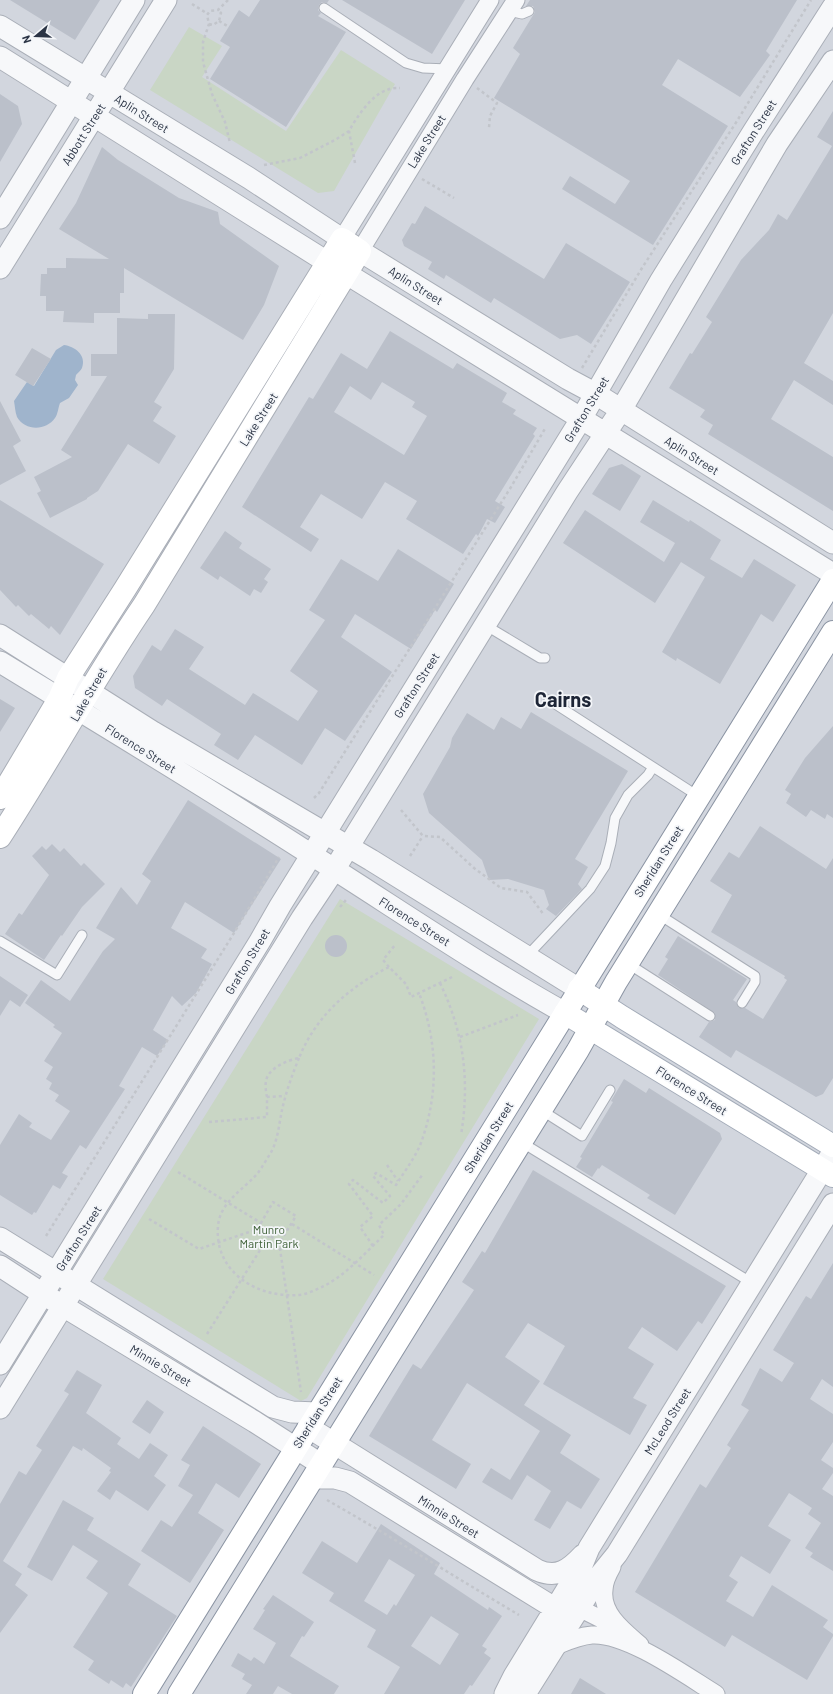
<svg xmlns="http://www.w3.org/2000/svg" width="833" height="1694" font-family="Barlow,sans-serif">
  <style>
    .built { fill: #d2d6de }
    .green { fill: #c9d6c5 }
    .water { fill: #9fb4cc }
    .building { fill: #bbc0ca; fill-rule: evenodd }
    .lines { fill: none; stroke-linecap: round; stroke-linejoin: round }
    .service-casing { stroke: #a9aeb7; stroke-width: 11 }
    .minor-casing { stroke: #a9aeb7; stroke-width: 19 }
    .tertiary-casing { stroke: #a9aeb7; stroke-width: 23 }
    .secondary-casing { stroke: #a9aeb7; stroke-width: 24 }
    .primary-casing { stroke: #a3abb8; stroke-width: 24 }
    .trunk-casing { stroke: #8b94a3; stroke-width: 24 }
    .path { stroke: #c2c5cb; stroke-width: 2.5; stroke-dasharray: 3 3; stroke-linecap: butt }
    .service { stroke: #f7f8fa; stroke-width: 9 }
    .minor { stroke: #f7f8fa; stroke-width: 17 }
    .tertiary { stroke: #f7f8fa; stroke-width: 21 }
    .secondary { stroke: #fff; stroke-width: 22 }
    .primary { stroke: #fff; stroke-width: 22 }
    .trunk { stroke: #fff; stroke-width: 22 }
    .labels { text-anchor: middle; dominant-baseline: central; stroke-width: 3.5; stroke-linejoin: round; paint-order: stroke }
    .street-label { font-size: 12px; fill: #2b3445; stroke: #f4f6f9 }
    .park-label { font-size: 12px; fill: #3f6138; stroke: #f4f6f9 }
    .town-label { font-size: 20px; font-weight: bold; fill: #1d2536; stroke: #f4f6f9 }
  </style>
  <rect width="100%" height="100%" fill="#e4e7ec"/>
  <!-- built -->
  <path class="built" d="M0,0H833V1694H0Z"/>
  <!-- green -->
  <path class="green" d="M189,27L222,46L202,77L286,131L341,50L395,84L334,191L318,193L150,90Z
    M340,899L539,1019L307,1398L301,1401L103,1279Z"/>
  <!-- water -->
  <path class="water" d="M64,345C74,346 87,355 82,368C81,370 78,373 76,375L75,380L78,385L69,398L60,403C58,408 58,414 55,418C46,431 25,431 17,417C15,412 15,406 14,401L27,382L34,386L56,350Z"/>
  <!-- building -->
  <path class="building" d="M10,0H100L75,40Z
    M260,0H329L327,3L322,2L319,5L318,10L321,13L318,16L346,32L286,127L210,79L230,47L220,41L239,10L249,17Z
    M342,0H465L432,54Z
    M530,0H797L766,51L770,55L740,97L678,59L662,85L728,126L653,245L562,189L570,176L615,204L630,181L494,98L520,54L513,48L535,12L533,6H526Z
    M0,94L18,106L22,124L0,162Z
    M833,111V313L804,363L833,381V405L794,380L771,419L833,457V511L708,434L713,425L700,417L705,410L669,388L690,353L692,354L712,322L706,317L741,260L769,230L778,214L787,220L832,146L817,137Z
    M102,147L118,160L179,198L218,212L220,224L279,266L264,305L243,340L124,268V293H120V313H94V323L63,322L64,311H46V296H40L41,274H47V268H66V258L109,259L59,229L76,203Z
    M425,206L544,279L566,243L630,282L591,344L577,335L560,339L494,298L491,303L446,275L444,279L428,269L432,262L404,246L402,240L412,223L415,224Z
    M148,314H175L174,369L154,402L162,407L153,421L176,436L159,464L128,444L98,491L87,498V499L50,518L37,493L41,491L34,477L72,457L61,450L107,376H91V354H117V318L148,319Z
    M390,331L453,369L457,363L507,393L502,402L516,410L513,414L537,428L533,434L535,436L495,501L505,507L495,523L487,519L478,536L476,534L463,554L406,519L417,501L385,482L362,519L321,494L300,527L319,539L311,552L242,507L309,397L313,399L341,353L367,369ZM382,382L415,402L412,407L427,416L404,455L334,412L350,386L371,400Z
    M32,348L51,359L33,386L15,375Z
    M0,401L21,441L13,446L26,471L0,485Z
    M622,464L641,476L620,511L592,494L609,468Z
    M0,500L104,564L60,635L51,626L49,629L31,614L29,616L18,605L16,607L0,590Z
    M653,500L689,522L690,520L721,540L710,559L742,578L754,559L796,585L773,622L761,614L720,684L677,658L676,661L662,652L705,577L681,562L655,603L563,543L585,510L664,562L675,543L640,522Z
    M225,531L242,543L239,548L271,569L264,579L268,582L261,593L254,589L250,596L220,576L218,580L200,568Z
    M398,549L454,584L437,612L435,610L411,649L355,614L341,637L392,672L345,741L325,728L302,765L255,735L238,760L214,745L221,734L167,699L162,706L135,688L133,676L152,645L161,651L175,629L204,647L189,669L245,705L253,693L298,721L318,691L290,671L325,620L309,610L341,559L378,581Z
    M0,699L15,708L0,732Z
    M531,712L628,771L575,859L588,867L578,884L582,889L556,916L546,909L549,905L544,890L508,879L489,880L482,860L429,813L423,794L450,747L452,738L467,713L494,730L501,717L521,729Z
    M833,726V818L827,814L825,819L811,810L806,817L786,803L791,794L785,790L805,758Z
    M188,800L281,859L234,933L185,902L171,928L207,949L201,958L212,964L196,993L182,1006L172,996L153,1030L168,1040L157,1056L142,1047L119,1086L125,1089L86,1149L80,1145L62,1173L68,1176L60,1189L53,1185L36,1213L34,1212L32,1215L0,1195V1145L19,1114L32,1123L29,1127L51,1140L70,1111L55,1101L59,1095L49,1089L52,1083L46,1079L53,1067L44,1061L62,1033L53,1027L55,1025L25,1003L41,980L70,1001L103,951L115,939L96,928L121,887L137,905L151,881L142,874Z
    M760,826L826,869L833,858V1078L823,1094L816,1097L736,1050L731,1058L699,1037L709,1022L715,1020V1013L658,975L668,959L665,957L678,936L747,979L733,1000L736,1002L739,1008H745L763,1019L787,980L784,978L785,976L711,932L732,895L710,881L729,852L739,858Z
    M52,844L60,852L64,848L81,866L84,863L105,884L82,907L62,936L61,935L44,960L5,934L19,913L22,915L49,875L32,856L42,846L46,850Z
    M325 946a11 11 0 1 1 22 0a11 11 0 1 1-22 0Z
    M0,976L28,995L20,1007L10,1000L0,1016Z
    M624,1079L646,1093L649,1088L720,1133L722,1139L675,1215L647,1198L650,1195L602,1165L599,1169L598,1168L592,1177L576,1167L582,1158L580,1157L613,1102L611,1101Z
    M533,1170L726,1286L702,1324L698,1321L677,1351L642,1327L628,1348L654,1364L633,1398L647,1405L630,1435L543,1384L565,1346L528,1323L505,1357L540,1381L524,1405L571,1435L560,1453L600,1479L581,1509L567,1501L550,1529L534,1520L551,1491L527,1475L512,1500L482,1482L491,1468L510,1480L540,1431L467,1383L432,1440L471,1464L456,1489L369,1436L413,1364L421,1369L474,1290L462,1282L482,1251L485,1253Z
    M833,1263V1387L822,1379L810,1399L833,1414V1442L821,1460L833,1468V1473L822,1489L833,1496V1571L810,1557L813,1553L805,1548L821,1523L808,1514L812,1508L789,1493L768,1526L791,1540L770,1574L741,1556L729,1576L738,1582L726,1601L753,1617L772,1585L828,1620L823,1627L833,1634V1636L807,1680L732,1635L725,1647L635,1592L700,1484L706,1488L731,1448L727,1445L749,1410L741,1405L760,1368L782,1382L794,1363L773,1350L806,1296L811,1299Z
    M77,1370L102,1385L86,1413L121,1438L117,1444L139,1459L150,1443L168,1455L154,1476L166,1485L148,1511L116,1490L110,1500L97,1491L111,1472L109,1471L111,1468L83,1448L82,1451L73,1446L3,1561L22,1574L15,1585L28,1595L0,1633V1504L19,1471L26,1475L42,1450L36,1446L69,1394L64,1391Z
    M147,1400L164,1412L150,1434L132,1422Z
    M203,1426L261,1464L239,1498L216,1483L198,1513L224,1530L190,1583L141,1551L161,1520L172,1527L193,1495L178,1486L190,1465L181,1460Z
    M63,1500L94,1518L87,1530L141,1564L128,1585L177,1616L131,1687L126,1683L123,1688L111,1680L109,1684L88,1670L94,1661L73,1647L108,1593L86,1578L98,1561L73,1545L52,1581L27,1567Z
    M381,1524L440,1563L434,1574L488,1610L489,1607L502,1616L482,1646L487,1649L484,1653L491,1658L472,1686L470,1685L464,1694H384L400,1667L367,1647L376,1630L329,1601L334,1593L302,1573L322,1541L357,1563ZM389,1559L415,1575L396,1606L394,1604L387,1615L364,1601ZM431,1616L459,1634L440,1665L411,1646Z
    M273,1595L314,1622L304,1637L302,1636L290,1656L339,1686L334,1694H292L278,1686L273,1694H246L252,1685L242,1679L245,1674L231,1666L238,1653L251,1661L254,1657L264,1664L276,1643L253,1629L265,1610L263,1609Z
    M580,1678L606,1694H571Z"/>
  <g class="lines">
    <!-- service casing -->
    <g class="service-casing">
      <path id="service" d="M324,8L406,63L423,68L448,69
        M509,11L522,14L529,11
        M485,625L540,658H545
        M549,700L698,796
        M658,914L755,976V982L742,1003
        M0,941L57,975L82,935
        M527,956L590,889L605,866L611,843L615,818L628,795L648,775L653,767
        M627,963L710,1016
        M541,1110L582,1136L610,1090
        M521,1142L752,1283"/>
    </g>
    <!-- minor casing -->
    <g class="minor-casing">
      <path id="minor" d="M342,239L490,0
        M360,251L465,79L516,0
        M612,1567C608,1574 604,1582 604,1590C601,1614 624,1631 640,1645
        M579,1608L615,1626
        M556,1646C568,1641 579,1636 592,1635C627,1633 685,1675 716,1694"/>
    </g>
    <!-- tertiary casing -->
    <g class="tertiary-casing">
      <path id="tertiary" d="M0,26L249,178L342,239
        M0,57L327,262
        M0,218L134,0
        M360,251L568,379L596,394L833,543
        M0,268L166,0
        M347,274L833,574
        M0,635L153,732L371,860L579,989
        M0,662C103,725 206,787 307,852C393,906 477,964 565,1013
        M0,1238L273,1407L292,1412L317,1413
        M0,1266L43,1294L255,1422L322,1465
        M0,1364L260,941L280,906L581,419L661,280L753,132L833,7
        M0,1408L302,918L334,870L567,492L621,410L777,144L833,61
        M308,1427L537,1570C557,1579 569,1570 583,1555
        M314,1478H335L350,1482L556,1609L568,1612
        M505,1694L514,1676L582,1565L589,1548L833,1152
        M525,1694L600,1575L617,1554L833,1204"/>
    </g>
    <!-- secondary casing -->
    <g class="secondary-casing">
      <path id="secondary" d="M0,798L59,699L68,678L125,589L342,239L360,251L144,605C93,680 50,760 0,837"/>
    </g>
    <!-- primary casing -->
    <g class="primary-casing">
      <path id="primary" d="M579,989L622,1017L833,1146
        M565,1013L833,1176"/>
    </g>
    <!-- trunk casing -->
    <g class="trunk-casing">
      <path id="trunk" d="M144,1694C372,1322 604,952 833,580
        M179,1694L578,1050L616,982L833,632"/>
    </g>
    <!-- path -->
    <path class="path" d="M228,0L218,10L210,11L207,15L209,24L203,42V62L212,94L225,122L230,143
      M192,4L208,14
      M219,21L229,27
      M209,24L213,25L219,21L221,13L218,10
      M477,88L497,103L490,116L489,128
      M355,163L349,131C357,117 371,95 387,90C391,88 396,88 400,88
      M264,165L300,158L335,140L349,131
      M422,179L454,198
      M582,368L642,268L737,121L811,0
      M314,798L319,793L511,487L546,427
      M401,810L423,836L440,837L474,868L501,888L527,892L544,915
      M410,856L423,836
      M340,907L346,900
      M389,967L383,960L395,945
      M440,983C464,1033 470,1081 461,1135
      M460,1037L518,1015
      M299,1058C292,1075 286,1092 282,1110C279,1124 278,1141 270,1154C266,1160 262,1168 257,1174C243,1190 220,1202 218,1226C214,1272 257,1298 298,1295C306,1295 317,1289 324,1286C347,1274 365,1253 384,1235L379,1225L401,1204L423,1174
      M267,1097C266,1092 265,1086 266,1081C268,1068 288,1060 299,1058C316,1016 349,987 389,967L406,984L411,997L452,977
      M209,1122L267,1117V1097L285,1096
      M387,1165L398,1181
      M178,1172L261,1223L257,1228L280,1242L296,1216L273,1202L261,1223
      M149,1219L199,1249L258,1229
      M292,1224L374,1275
      M46,1236L234,933L279,857
      M279,1242L301,1392
      M373,1246L360,1227L373,1216L349,1184L353,1180L383,1203L390,1196L373,1176L376,1173L396,1185C406,1169 418,1154 423,1137C439,1089 437,1040 419,993
      M207,1334L269,1236
      M327,1500C392,1537 455,1577 519,1615"/>
    <!-- service -->
    <use href="#service" class="service"/>
    <!-- minor -->
    <use href="#minor" class="minor"/>
    <!-- tertiary -->
    <use href="#tertiary" class="tertiary"/>
    <!-- secondary -->
    <use href="#secondary" class="secondary"/>
    <!-- primary -->
    <use href="#primary" class="primary"/>
    <!-- trunk -->
    <use href="#trunk" class="trunk"/>
  </g>
  <g class="labels">
    <!-- street labels -->
    <g class="street-label">
      <text transform="translate(142 113) rotate(32)">Aplin Street</text>
      <text transform="translate(753 132) rotate(-58)">Grafton Street</text>
      <text transform="translate(83 134) rotate(-58)">Abbott Street</text>
      <text transform="translate(426 141) rotate(-58)">Lake Street</text>
      <text transform="translate(416 285) rotate(32)">Aplin Street</text>
      <text transform="translate(586 409) rotate(-59)">Grafton Street</text>
      <text transform="translate(258 419) rotate(-58)">Lake Street</text>
      <text transform="translate(692 455) rotate(32)">Aplin Street</text>
      <text transform="translate(416 685) rotate(-58)">Grafton Street</text>
      <text transform="translate(88 694) rotate(-60)">Lake Street</text>
      <text transform="translate(141 748) rotate(32)">Florence Street</text>
      <text transform="translate(658 861) rotate(-58)">Sheridan Street</text>
      <text transform="translate(415 921) rotate(32)">Florence Street</text>
      <text transform="translate(247 961) rotate(-59)">Grafton Street</text>
      <text transform="translate(692 1090) rotate(32)">Florence Street</text>
      <text transform="translate(488 1137) rotate(-58)">Sheridan Street</text>
      <text transform="translate(78 1238) rotate(-58)">Grafton Street</text>
      <text transform="translate(161 1365) rotate(31)">Minnie Street</text>
      <text transform="translate(317 1412) rotate(-58)">Sheridan Street</text>
      <text transform="translate(667 1421) rotate(-58)">McLeod Street</text>
      <text transform="translate(449 1516) rotate(32)">Minnie Street</text>
    </g>
    <!-- park labels -->
    <g class="park-label">
      <text x="269" y="1229">Munro<tspan x="269" dy="14">Martin Park</tspan></text>
    </g>
    <!-- town labels -->
    <g class="town-label">
      <text x="563" y="699">Cairns</text>
    </g>
  </g>
  <!-- north arrow -->
  <g transform="translate(36 36) rotate(251)" stroke="#f4f6f9" stroke-width="3" paint-order="stroke">
  <path d="M0-3L7 15L0 10L-7 15Z" fill="#2b3445"/>
  <text y="-6" font-size="11" font-weight="bold" text-anchor="middle" fill="#2b3445">N</text>
  </g>
</svg>
